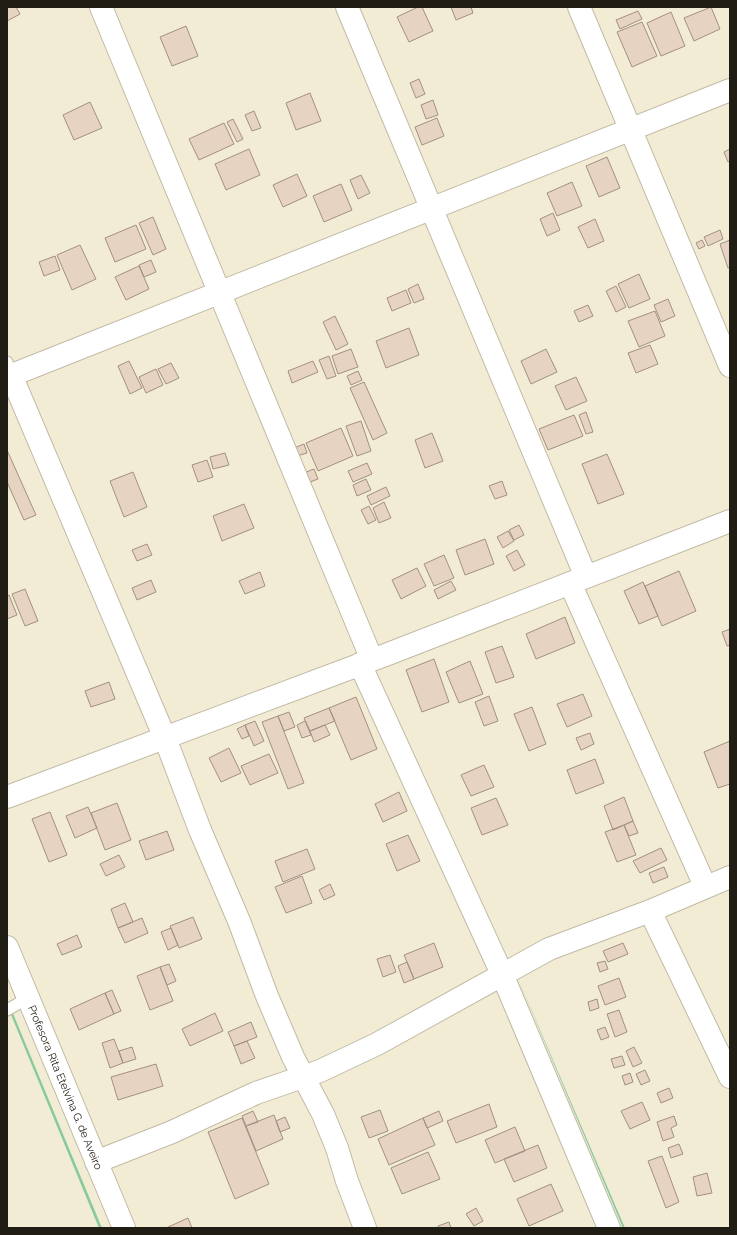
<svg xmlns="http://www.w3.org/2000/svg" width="737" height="1235" font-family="Raleway,sans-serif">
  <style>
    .water { fill: #89ca9d }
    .building { fill: #e6d3c2; stroke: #a29080 }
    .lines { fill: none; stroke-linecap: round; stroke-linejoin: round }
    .lane-casing { stroke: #c1baa4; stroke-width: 13 }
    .street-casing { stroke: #c1baa4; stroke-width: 24 }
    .secondary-casing { stroke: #c1baa4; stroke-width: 24 }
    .lane { stroke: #fff; stroke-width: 11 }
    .street { stroke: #fff; stroke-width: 22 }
    .secondary { stroke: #fff; stroke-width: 22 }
    .labels { text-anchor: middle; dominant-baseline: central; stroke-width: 3.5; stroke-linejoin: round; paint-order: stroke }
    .street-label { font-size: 11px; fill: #201d15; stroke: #f3ecd5 }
  </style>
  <rect width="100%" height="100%" fill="#f3ecd5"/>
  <!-- water -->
  <path class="water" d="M514,969L625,1228H623Z
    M7,999L102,1228H99L7,1005Z"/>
  <!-- building -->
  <path class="building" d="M7,7H16L20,14L7,21Z
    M418,7H422L433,31L409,42L397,17Z
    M451,7H471L473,13L456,20Z
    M711,7L720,29L694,41L684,18Z
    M638,11L642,19L620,29L616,20Z
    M671,12L685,46L661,56L647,23Z
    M642,22L657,56L632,67L617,32Z
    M186,26L198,56L172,66L160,37Z
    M419,79L425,94L416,98L410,83Z
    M310,93L321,121L296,130L286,103Z
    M433,100L438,115L426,119L421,105Z
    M90,102L102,128L74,140L63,115Z
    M254,111L261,128L252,131L245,115Z
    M437,118L444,136L422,145L415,127Z
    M233,119L243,139L237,142L227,122Z
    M224,123L234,144L199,160L189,139Z
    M249,149L260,175L226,190L215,164Z
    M730,149V161L728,162L724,152Z
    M607,157L620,188L599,197L586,166Z
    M297,174L307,196L283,207L273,185Z
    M361,175L370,193L358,199L350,180Z
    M572,182L582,206L557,216L547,193Z
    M341,184L352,210L324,222L313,196Z
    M553,213L560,230L547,236L540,219Z
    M153,217L166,249L153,255L139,223Z
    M595,219L604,241L588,248L578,227Z
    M136,225L146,249L115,262L105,238Z
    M720,230L723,239L708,246L704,237Z
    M702,240L705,246L699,249L696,243Z
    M730,240V267L728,268L720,244Z
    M80,245L96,279L72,290L57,255Z
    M55,256L60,270L44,276L39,262Z
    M151,260L156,272L144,277L139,265Z
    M139,266L149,289L126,300L115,277Z
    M639,274L650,299L629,308L618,284Z
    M418,284L424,299L414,303L408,289Z
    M616,286L626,307L616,312L606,291Z
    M406,290L411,303L392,311L387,298Z
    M668,299L675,316L661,322L654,305Z
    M588,305L593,316L579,322L574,311Z
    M655,311L665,336L639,347L628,321Z
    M335,316L348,344L336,350L323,322Z
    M409,328L419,355L386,368L376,341Z
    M650,345L658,364L636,373L628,353Z
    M351,349L358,367L338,374L332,356Z
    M546,349L557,372L531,384L521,361Z
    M329,356L336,376L327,379L319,360Z
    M129,361L142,388L130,394L118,366Z
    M313,361L318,372L292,383L288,371Z
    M171,363L179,378L166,384L158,369Z
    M156,369L163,385L146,393L139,377Z
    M358,371L362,380L351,385L347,376Z
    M576,377L587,401L566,410L555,386Z
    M364,382L387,433L373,440L350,388Z
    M586,412L593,432L586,434L579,415Z
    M574,415L583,436L548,450L539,429Z
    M361,421L371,451L357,456L346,426Z
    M341,428L353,456L318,471L306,443Z
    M432,433L443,461L425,468L415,440Z
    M304,444L307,453L297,456L294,448Z
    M7,450L36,515L24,520L7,482Z
    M225,453L229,465L213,469L210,457Z
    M607,454L624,494L598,504L582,464Z
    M207,460L213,477L198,482L192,465Z
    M367,463L372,474L353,482L348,471Z
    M314,469L318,479L310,482L306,472Z
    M133,472L147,507L124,517L110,481Z
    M366,479L371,490L357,496L353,485Z
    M502,481L507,495L495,499L489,486Z
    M386,487L390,496L371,505L367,496Z
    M384,502L391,518L379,523L373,508Z
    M244,504L254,528L222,541L213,516Z
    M369,506L376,520L368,524L361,510Z
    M519,525L524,535L514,540L509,530Z
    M508,531L514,541L503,548L497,537Z
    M485,539L494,564L465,575L456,550Z
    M147,544L152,555L137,561L132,550Z
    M517,550L525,565L514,571L506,556Z
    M444,555L454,578L434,586L424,564Z
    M417,568L426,586L401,599L392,580Z
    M679,571L696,611L662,626L645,586Z
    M260,572L265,586L245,594L239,581Z
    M151,580L156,592L137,600L132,588Z
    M451,581L456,590L438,599L434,590Z
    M643,582L658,616L639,624L624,591Z
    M25,589L38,621L25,626L12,594Z
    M9,595L17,615L7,619V596Z
    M565,617L575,643L536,659L526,634Z
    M730,629V645L727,646L722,632Z
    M502,646L514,677L496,683L485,652Z
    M434,659L449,702L422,712L406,670Z
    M470,661L483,694L459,703L446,672Z
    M109,682L115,699L91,707L85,691Z
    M583,694L592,716L567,727L557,704Z
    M489,696L498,721L484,726L475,702Z
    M356,697L377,749L351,760L329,708Z
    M532,707L546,744L529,751L514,714Z
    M329,708L335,721L310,731L304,718Z
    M289,712L295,727L284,731L278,716Z
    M278,716L304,783L288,789L262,722Z
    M255,721L264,741L254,746L245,725Z
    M305,721L311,735L302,738L297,725Z
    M245,725L249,736L242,739L237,729Z
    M325,725L330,735L314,742L310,731Z
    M590,733L594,744L581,750L576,738Z
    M730,741V784L718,788L704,752Z
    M229,748L241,773L221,782L209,758Z
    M269,754L278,773L250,785L241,766Z
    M595,759L604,783L576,794L567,770Z
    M484,765L494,787L471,796L461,775Z
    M399,792L407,811L383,822L375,804Z
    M624,797L633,821L613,830L604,806Z
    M496,798L508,825L482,835L471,808Z
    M117,803L131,840L105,850L91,813Z
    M88,807L97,828L75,838L66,816Z
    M50,812L67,855L49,862L32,819Z
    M633,821L638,833L629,836L624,825Z
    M624,825L636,855L617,862L605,832Z
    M167,831L174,850L146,860L139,841Z
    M408,835L420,861L397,871L386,844Z
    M661,848L667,860L640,873L633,861Z
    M307,849L315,869L283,882L275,861Z
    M119,855L125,867L106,876L100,864Z
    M664,867L668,877L653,883L649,873Z
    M302,876L312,903L286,913L275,887Z
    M330,884L335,895L324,900L319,890Z
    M125,903L133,922L118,928L111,909Z
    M193,917L202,939L179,948L170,926Z
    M142,918L148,933L125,943L118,928Z
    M171,928L178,945L168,950L161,932Z
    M77,935L82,947L62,955L57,944Z
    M434,943L443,967L414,979L404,955Z
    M623,943L628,954L608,962L603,951Z
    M390,955L396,972L383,977L377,959Z
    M605,961L608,969L600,972L597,963Z
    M407,962L414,979L404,983L398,966Z
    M169,964L176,981L167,985L160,967Z
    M160,967L173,1001L150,1010L137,976Z
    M619,978L626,997L605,1005L598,986Z
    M112,990L121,1011L114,1014L105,993Z
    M105,993L114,1014L79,1030L70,1009Z
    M597,999L599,1008L590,1011L588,1002Z
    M619,1010L627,1032L615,1037L607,1014Z
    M215,1013L223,1031L190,1046L182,1029Z
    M251,1022L257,1037L234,1046L228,1032Z
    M605,1027L609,1037L601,1040L597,1030Z
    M114,1039L123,1063L110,1068L102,1043Z
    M247,1041L255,1058L241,1064L234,1046Z
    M132,1047L136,1059L123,1063L119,1051Z
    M634,1047L642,1063L633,1067L626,1051Z
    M622,1056L625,1065L614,1068L611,1059Z
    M156,1064L163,1086L118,1100L111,1077Z
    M645,1070L650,1081L641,1085L636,1074Z
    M630,1073L633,1082L625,1085L622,1076Z
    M669,1088L673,1098L661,1103L657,1093Z
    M642,1102L650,1120L630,1129L621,1111Z
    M489,1104L497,1127L456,1143L447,1121Z
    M380,1110L388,1131L369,1138L361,1117Z
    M253,1111L258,1122L246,1126L242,1116Z
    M439,1111L443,1121L427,1128L423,1118Z
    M274,1115L283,1139L256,1151L246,1126Z
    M674,1116L677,1125L671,1128L674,1137L663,1141L657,1122Z
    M285,1117L290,1128L280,1132L276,1121Z
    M242,1118L269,1184L235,1199L208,1132Z
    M423,1118L435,1145L389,1165L378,1139Z
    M515,1127L525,1151L495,1163L485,1140Z
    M679,1144L683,1154L671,1158L668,1148Z
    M538,1145L547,1168L514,1182L504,1159Z
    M428,1152L440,1179L402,1194L391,1168Z
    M662,1156L679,1202L666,1208L648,1161Z
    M707,1173L712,1193L697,1196L693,1177Z
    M551,1184L563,1211L529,1226L517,1199Z
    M476,1208L483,1221L474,1226L466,1214Z
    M188,1218L192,1228H166Z
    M449,1222L451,1228H439L438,1226Z"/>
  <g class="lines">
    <!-- lane casing -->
    <g class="lane-casing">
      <path id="lane" d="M7,362L11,375
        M7,1010L28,998"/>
    </g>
    <!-- street casing -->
    <g class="street-casing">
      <path id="street" d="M101,7L372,660
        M347,7L586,577
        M579,7L730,366
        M11,375L165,738L200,830L239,921L267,996L293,1057L323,1114L337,1148L347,1181L365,1228
        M7,377L730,90
        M570,583L705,886
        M360,664L502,974L609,1228
        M7,797L388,654L730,521
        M650,911L730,1077
        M96,1162L172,1132L256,1093L320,1071L377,1044L549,949L650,911L730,877"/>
    </g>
    <!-- secondary casing -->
    <g class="secondary-casing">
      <g id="secondary">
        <path id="s1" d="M7,947L124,1228"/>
      </g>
    </g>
    <!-- lane -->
    <use href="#lane" class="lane"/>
    <!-- street -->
    <use href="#street" class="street"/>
    <!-- secondary -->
    <use href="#secondary" class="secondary"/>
  </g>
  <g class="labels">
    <!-- street labels -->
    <g class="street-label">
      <text stroke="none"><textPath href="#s1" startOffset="152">Profesora Rita Etelvina G. de Aveiro</textPath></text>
    </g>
  </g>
  <!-- border -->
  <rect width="737" height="1235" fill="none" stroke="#201d15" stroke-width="16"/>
</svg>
